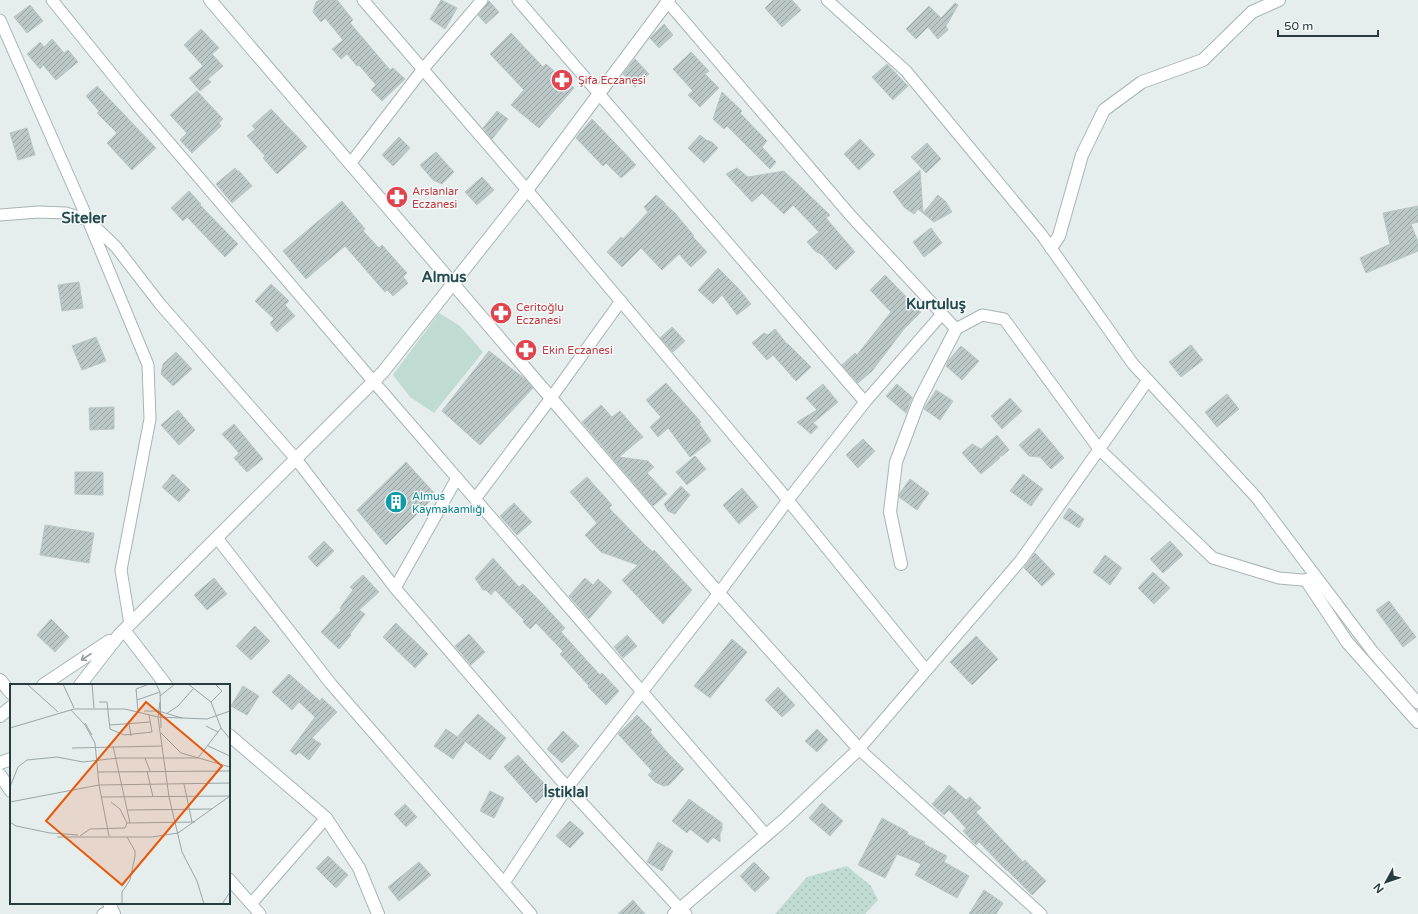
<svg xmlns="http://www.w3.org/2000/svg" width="1418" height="914" font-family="'Varela Round',sans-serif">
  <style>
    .grass { fill: url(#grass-dots) }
    .park { fill: #c0dcd2 }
    .building { fill: url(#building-hatch); stroke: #b8c7c6 }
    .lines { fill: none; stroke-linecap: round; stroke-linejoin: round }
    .minor-casing { stroke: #a8b4b5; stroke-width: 13 }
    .tertiary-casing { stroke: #a8b4b5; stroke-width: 14 }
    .secondary-casing { stroke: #a2b5b5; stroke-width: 14 }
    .minor { stroke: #fff; stroke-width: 11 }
    .tertiary { stroke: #fff; stroke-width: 12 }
    .secondary { stroke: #fff; stroke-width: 12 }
    .oneway { stroke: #929e9e }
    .labels { text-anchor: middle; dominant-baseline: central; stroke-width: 3; stroke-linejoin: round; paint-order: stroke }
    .health-label { font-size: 11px; fill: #be3a42; stroke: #f6faf9; text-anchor: start }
    .culture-label { font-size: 11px; fill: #0d838f; stroke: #f6faf9; text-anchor: start }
    .district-label { font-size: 15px; font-weight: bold; fill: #234a4f; stroke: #f6faf9 }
    .inset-road { fill: none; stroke: #99a6a7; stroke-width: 1 }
    .view { fill: #e8590c; fill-opacity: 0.15; stroke: #e8590c; stroke-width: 2 }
    .inset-edge { fill: none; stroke: #263c3e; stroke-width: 2 }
  </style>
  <defs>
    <pattern id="grass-dots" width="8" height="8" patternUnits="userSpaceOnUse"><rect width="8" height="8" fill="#c0dcd2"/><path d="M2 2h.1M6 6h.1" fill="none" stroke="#a5beb5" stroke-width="1.8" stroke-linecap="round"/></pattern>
    <pattern id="building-hatch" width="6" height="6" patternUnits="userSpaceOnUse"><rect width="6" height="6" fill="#bbc8c7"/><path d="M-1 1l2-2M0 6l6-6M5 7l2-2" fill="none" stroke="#98a4a3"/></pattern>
  </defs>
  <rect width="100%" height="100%" fill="#e5eded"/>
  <!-- grass -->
  <path class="grass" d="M847,866L871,886L878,900L865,914H775L807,877Z"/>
  <!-- park -->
  <path class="park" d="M439,313L460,326L483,352L434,413L410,397L393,375Z"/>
  <!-- building -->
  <path class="building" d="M319,0H337L353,20L350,23L390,70L393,68L405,79L382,101L371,90L376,85L359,65L357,66L347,54L341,59L332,49L343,40L325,18L321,22L313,12L316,2Z
    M441,0L457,8L445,29L430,19Z
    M773,0H792L801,10L782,27L765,8Z
    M489,1L499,12L486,24L478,15Z
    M955,3L958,5L946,26L948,30L938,39L928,27L916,39L906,29L929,6L941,18Z
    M30,5L43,21L27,33L14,17Z
    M664,24L673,35L659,48L650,38Z
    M201,29L219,48L212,54L223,66L208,79L211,82L200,91L189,78L203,66L184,45Z
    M511,33L543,67L546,64L574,88L539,128L511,105L524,90L490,54Z
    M52,39L64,53L68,50L78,62L56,80L43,65L40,69L27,54L40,42L44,47Z
    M691,52L709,71L705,74L719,88L700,107L688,95L693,91L673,69Z
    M635,59L649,74L635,87L623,74Z
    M887,64L908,86L893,100L872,77Z
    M97,86L156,148L132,170L107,143L117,133L97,113L99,111L86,96Z
    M197,91L223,119L219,123L221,126L192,153L180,140L187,133L170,115Z
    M722,92L742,111L740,113L767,141L762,147L776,162L770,169L727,126L724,129L713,119Z
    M271,109L307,147L277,174L263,158L265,156L247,136L255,129L252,126Z
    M497,111L508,119L492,139L483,128Z
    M592,119L636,165L621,178L606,163L603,166L576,138Z
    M27,128L35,155L18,160L10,133Z
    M700,135L706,140L712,142L718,148L704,163L688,148Z
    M399,137L410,148L393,166L382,155Z
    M860,139L875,155L859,170L844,154Z
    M927,143L941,159L926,173L911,157Z
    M436,152L454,172L442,184L433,180L420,165Z
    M235,168L237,171H239L252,186L232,203L216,184Z
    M737,168L748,177L784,171L830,215L826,218L855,252L836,270L822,255L815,251L807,242L819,232L793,205L784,214L762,193L752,202L726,174Z
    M920,170L923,213L938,195L946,202L952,212L934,222L918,209L914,214L905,208L893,192Z
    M482,177L494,190L477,205L465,192Z
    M189,191L201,204L200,205L238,244L225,257L187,217L183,221L171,208Z
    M656,195L666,204L664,206L666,205L675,213L694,236L693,237L707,252L691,267L679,254L662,270L641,248L622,267L607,252L621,237L623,239L648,212L644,207Z
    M342,201L365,229L363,231L379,248L382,245L407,273L403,277L408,283L393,296L387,290L385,292L345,246L306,279L283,251Z
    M1418,206V222L1411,224L1418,242V251L1366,273L1360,258L1390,244L1383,213Z
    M931,228L942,243L924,257L913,242Z
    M718,268L738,288L751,304L737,315L722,295L713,304L698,290Z
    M885,275L921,312L904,329L872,371L858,383L842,365L855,353L857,355L891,312L870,290Z
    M79,282L83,308L62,311L58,285Z
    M271,284L289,301L285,305L295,316L277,332L270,323L274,319L255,301Z
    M672,327L685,341L673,352L660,338Z
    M775,329L787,344H788L811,367L796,381L773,355L767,360L752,343L764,333L768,335Z
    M96,337L106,361L82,370L72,346Z
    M1191,345L1203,360L1181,377L1169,362Z
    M961,346L979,361L962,380L946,366L948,361Z
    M489,351L525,379L533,388L480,445L442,411Z
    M176,352L192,369L173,386L161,374L163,364Z
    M666,383L701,422L699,423L711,441L690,457L668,428L658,437L650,427L661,417L646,400Z
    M823,384L838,402L813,423L818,427L811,434L797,422L817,410L806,398Z
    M897,384L912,397L906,413L886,396Z
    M936,390L953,401L940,420L924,409Z
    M1227,394L1239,409L1217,427L1205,412Z
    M1010,398L1022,411L1002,429L991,416Z
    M601,405L612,417L620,411L643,437L619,457L648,461L654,467L647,473L667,494L653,506L582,422Z
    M114,407V429L90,430L89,408Z
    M178,410L195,430L179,445L161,425Z
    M234,424L263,459L247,472L234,458L239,453L222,434Z
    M1039,428L1064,458L1051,469L1040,457L1029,456L1019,445Z
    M997,435L1009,450L1002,456H998L1000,458L981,474L962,453L972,444L981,449Z
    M863,439L875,451L858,468L846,455Z
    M695,456L706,469L687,485L676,472Z
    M406,462L436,495L386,545L357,510Z
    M75,472H103V495L75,494Z
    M173,474L190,490L179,502L162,487Z
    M1023,474L1043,489L1031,506L1010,491Z
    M587,477L612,505L609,508L645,545L653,552L654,550L692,590L663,624L622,580L638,565L601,552L585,535L597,523L570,492Z
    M910,479L929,493L917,510L899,497L900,493Z
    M681,486L690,495L675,514L668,511L664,504Z
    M742,488L758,507L739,524L723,505Z
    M514,503L532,522L517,535L500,516Z
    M1069,508L1084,519L1079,528L1063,518Z
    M45,525L94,533L89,563L40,555Z
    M324,541L334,551L317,567L308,557Z
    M1170,541L1183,555L1163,573L1150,559Z
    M1035,553L1055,574L1042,586L1024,568Z
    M1105,555L1122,568L1110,585L1093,572Z
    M493,558L519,587L523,584L540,601L565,628L561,632L600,675L602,673L619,691L606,705L588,687L589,686L560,654L563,651L536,623L530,629L523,622L524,620L495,590L491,595L486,590H483L475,578Z
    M1153,572L1170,588L1154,604L1138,588Z
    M363,575L379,592L359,610L365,614L350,634L351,635L339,649L321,632L341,610L340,608L353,590L350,587Z
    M214,578L227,594L207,610L194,595Z
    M585,578L593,585L598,579L612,592L589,619L569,596Z
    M1389,601L1416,637L1403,647L1376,610Z
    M51,619L69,637L55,652L37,635Z
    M396,623L428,654L415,668L383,637Z
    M255,626L270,641L251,660L236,646Z
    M469,634L485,652L471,665L455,646Z
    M627,635L637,646L623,658L614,647Z
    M976,636L998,659L972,685L950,662Z
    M732,639L747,652L710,698L694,686Z
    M289,674L320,701L322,698L337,712L312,738L321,744L309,760L299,752L296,755L290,751L315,717L299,702L292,710L272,692Z
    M243,686L259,696L247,715L231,706Z
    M778,687L795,705L782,717L765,700Z
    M478,714L506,738L490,760L458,736Z
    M637,715L652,730L650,732L666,751L684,769L669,785L664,786L655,782L648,775L652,771L618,734Z
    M446,729L465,742L453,759L434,746Z
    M817,729L828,740L817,752L805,741Z
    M563,731L579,746L562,763L547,749Z
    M518,755L550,790L536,803L504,767Z
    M949,785L966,800L970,797L981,808L976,812L1023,862L1025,860L1046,881L1032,895L1007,870H1006L979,842L976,845L963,831L966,828L949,810L944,815L932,804Z
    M490,791L504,798L494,818L480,811Z
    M689,799L722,823V830L720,833V842L713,837L708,843L690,829L687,833L672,821Z
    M822,803L843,821L830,836L809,818Z
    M405,804L417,817L406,827L394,814Z
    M882,818L908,832L907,834L925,842L924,844L947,856L944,862L969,876L957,898L915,875L921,864L897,854L885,878L858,865Z
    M570,821L584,833L570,848L556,836Z
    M658,842L673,851L662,871L647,862Z
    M328,856L348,875L336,888L316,868Z
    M419,862L431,875L399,901L388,887Z
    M754,862L770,878L755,892L740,876Z
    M984,890L1003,903L996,914H969Z
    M633,900L645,914H618Z"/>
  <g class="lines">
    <!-- minor casing -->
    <g class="minor-casing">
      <path id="minor" d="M52,0L137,105L373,381L766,835
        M363,0L527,190L778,488L926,670
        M518,0L865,402
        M666,0L851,216L956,329L982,315L1004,319L1099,449L1213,558L1279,578L1314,581
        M827,0L906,71L1041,234L1133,364L1256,497L1373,652L1418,703
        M0,20L88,220L148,365L150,419L121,570L130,624
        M350,164L423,69L482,0
        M0,215L38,212L66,213L88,220L116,247L160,304L296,459L395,588L558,777L680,909L686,914
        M475,499L551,398L621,301
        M217,538L331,684L531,914
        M395,588L457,478
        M229,879L260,914
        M504,883L567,788L719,593L788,500L865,402L942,314
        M251,904L326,818
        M103,914L112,910
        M1041,914L859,749L1021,560L1148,380"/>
    </g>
    <!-- tertiary casing -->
    <g class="tertiary-casing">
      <path id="tertiary" d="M210,0L706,579L859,749L785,819L674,914
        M1051,248L1059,236L1082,155L1104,110L1142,82L1203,60L1252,12L1279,0
        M901,564L890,512L896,462L919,401L956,329
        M1306,580L1347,642L1418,722
        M124,630L166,685
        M0,680L11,693
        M43,685L109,641
        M80,685L119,635L383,372L527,190L669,0
        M0,716L11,707
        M229,735L326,818L359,868L378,914
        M0,763L11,759"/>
    </g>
    <!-- secondary casing -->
    <g class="secondary-casing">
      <path id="secondary" d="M0,775L11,791
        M109,903L114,914"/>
    </g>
    <!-- minor -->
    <use href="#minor" class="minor"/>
    <!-- tertiary -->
    <use href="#tertiary" class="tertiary"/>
    <!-- secondary -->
    <use href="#secondary" class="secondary"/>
  </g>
  <!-- one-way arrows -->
  <defs><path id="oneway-shaft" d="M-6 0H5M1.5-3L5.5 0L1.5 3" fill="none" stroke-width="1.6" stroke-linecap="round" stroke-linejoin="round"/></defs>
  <use class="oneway" href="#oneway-shaft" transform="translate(86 657) rotate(147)"/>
  <!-- icons -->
  <defs>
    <g id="pharmacy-disc" transform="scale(1.15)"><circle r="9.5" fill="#e0444e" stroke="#f6faf9"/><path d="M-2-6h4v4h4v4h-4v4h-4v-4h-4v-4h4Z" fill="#fff"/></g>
    <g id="building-disc" transform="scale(1.15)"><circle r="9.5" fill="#0f9aa8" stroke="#f6faf9"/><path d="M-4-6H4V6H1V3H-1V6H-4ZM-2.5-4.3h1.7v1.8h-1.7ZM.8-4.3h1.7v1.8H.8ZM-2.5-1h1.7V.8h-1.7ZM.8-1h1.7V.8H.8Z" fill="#fff"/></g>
  </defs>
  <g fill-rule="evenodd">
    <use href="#pharmacy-disc" x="562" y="80"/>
    <use href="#pharmacy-disc" x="397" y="197"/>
    <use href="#pharmacy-disc" x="501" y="313"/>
    <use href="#pharmacy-disc" x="526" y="350"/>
    <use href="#building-disc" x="396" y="502"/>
  </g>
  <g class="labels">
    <!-- health labels -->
    <g class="health-label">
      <text x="578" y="80">Şifa Eczanesi</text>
      <text x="412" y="191">Arslanlar<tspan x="412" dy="13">Eczanesi</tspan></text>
      <text x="516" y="307">Ceritoğlu<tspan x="516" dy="13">Eczanesi</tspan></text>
      <text x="542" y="350">Ekin Eczanesi</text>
    </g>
    <!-- culture labels -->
    <g class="culture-label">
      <text x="412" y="496">Almus<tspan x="412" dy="13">Kaymakamlığı</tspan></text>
    </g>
    <!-- district labels -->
    <g class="district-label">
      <text x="84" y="218">Siteler</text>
      <text x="444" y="277">Almus</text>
      <text x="936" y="304">Kurtuluş</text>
      <text x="566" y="792">İstiklal</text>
    </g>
  </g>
  <!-- overview -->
  <g transform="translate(10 684)">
    <rect width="220" height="220" fill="#e5eded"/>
    <path class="inset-road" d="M17,0L48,28M53,0L64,24M82,0L84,24M146,0L150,8L151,44M178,0L201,18L211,44L220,55M150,12L165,0M127,16L150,8M89,18H97L100,45L114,51L142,48L139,31M150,18L148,33L159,113L172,168L187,197L194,220M201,18L212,7L205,0M61,26L75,41L85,59L89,101L99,152M128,27L126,5L139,0M134,27H148M148,27L172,34M156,30L168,22L183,5M148,33L197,35L220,27M75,39L82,51M119,39L121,52M100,41L140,38M196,42L208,48M0,44L64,25H115L148,33M151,49L171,69L220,83M103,62L120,139M198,62L220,72M62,64L152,62M135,74L140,87M137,87L143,113M88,88L220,87M174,100L182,138M0,103L8,83L17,76L47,73L73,78L108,74H188L211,44M91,113L219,112M0,118L89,101L220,99M101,118L110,125L117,139M118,126L202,125M0,138L6,142L40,149L68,151M70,152L80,145L115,144L117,139L185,138M47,153H142L168,149L220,112M112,220V208L120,196L125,172V167L117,153M212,220L220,208"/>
    <path class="view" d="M136,18L212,82L112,201L36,137Z"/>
    <rect width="220" height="220" class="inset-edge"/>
  </g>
  <!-- north arrow -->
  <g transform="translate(1386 882) rotate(230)" stroke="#f6faf9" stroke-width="3" paint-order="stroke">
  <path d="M0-3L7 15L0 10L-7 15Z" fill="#263c3e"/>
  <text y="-6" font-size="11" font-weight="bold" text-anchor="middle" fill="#263c3e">N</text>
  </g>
  <!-- scale -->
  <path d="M1278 30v6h100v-6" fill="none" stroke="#263c3e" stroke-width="2"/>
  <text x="1284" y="30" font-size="12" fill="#263c3e" stroke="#f6faf9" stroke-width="3" paint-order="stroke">50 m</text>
</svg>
